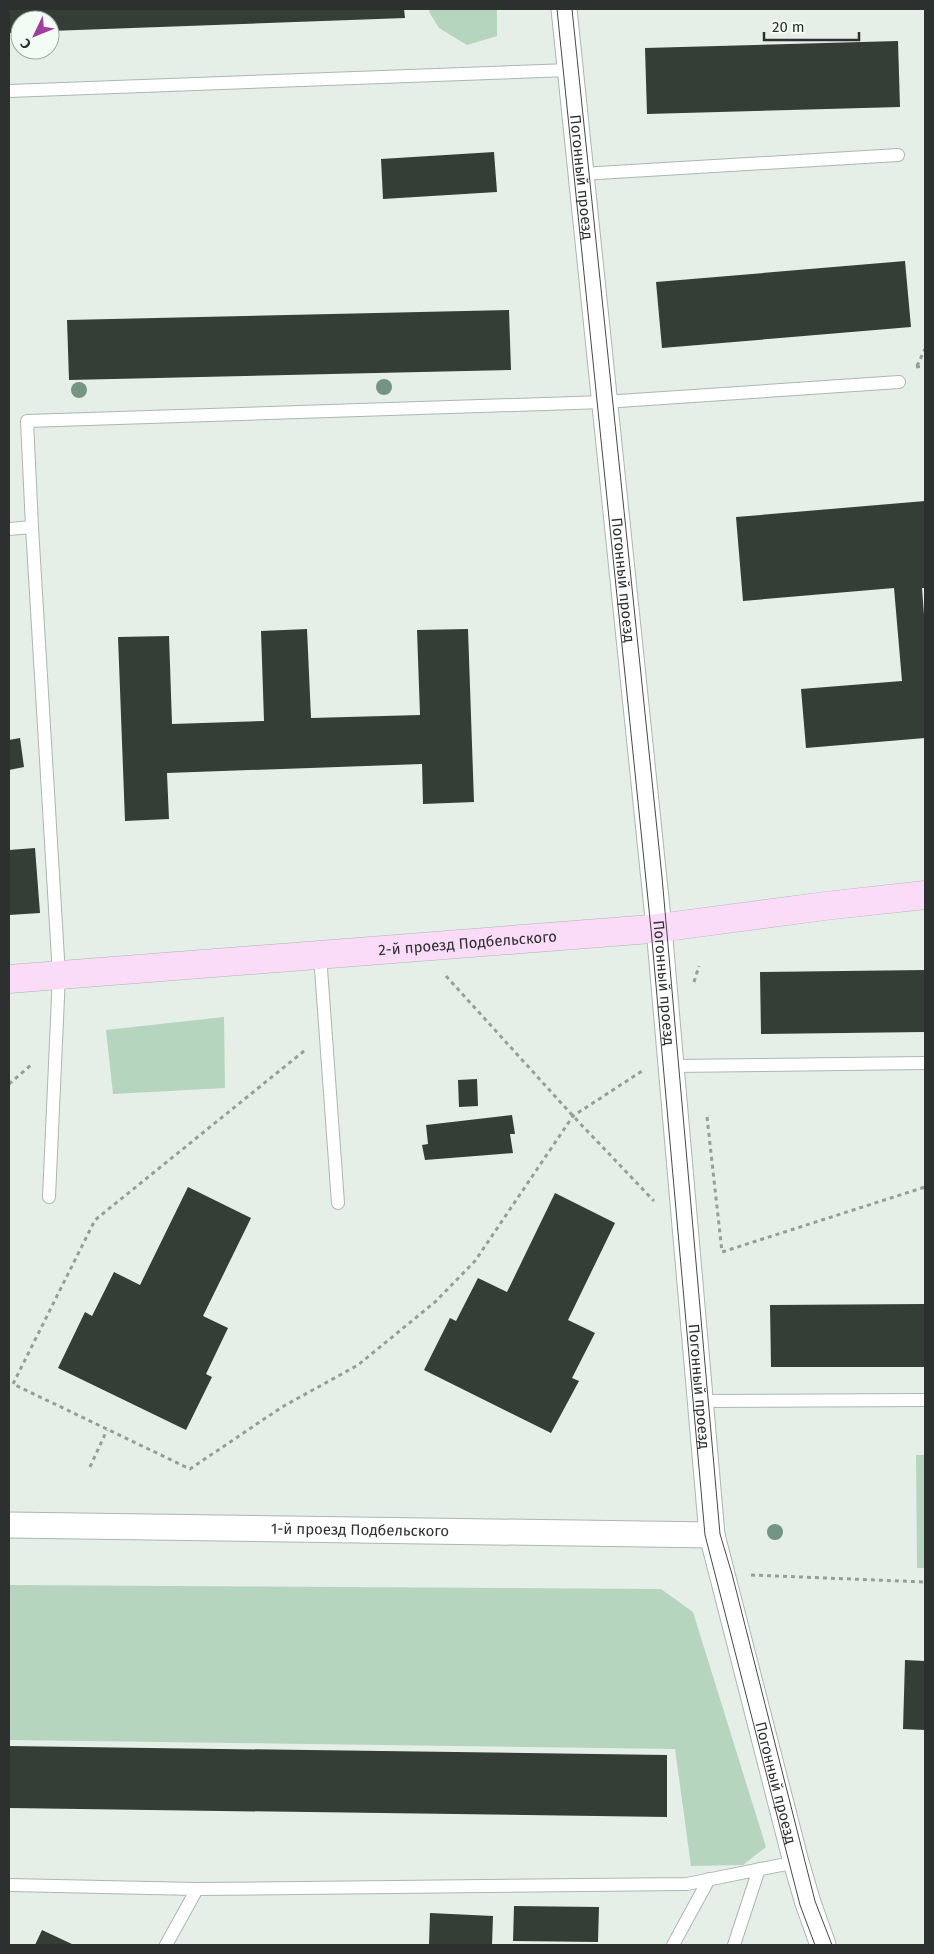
<svg xmlns="http://www.w3.org/2000/svg" width="934" height="1954" font-family="'Fira Sans',sans-serif">
  <style>
    .green { fill: #b5d5bf }
    .building { fill: #353d37 }
    .lines { fill: none; stroke-linecap: round; stroke-linejoin: round }
    .lane-casing { stroke: #adb6b0; stroke-width: 14 }
    .street-casing { stroke: #adb6b0; stroke-width: 27 }
    .secondary-casing { stroke: #adb6b0; stroke-width: 29 }
    .path { stroke: #969e99; stroke-width: 3; stroke-dasharray: 4 4; stroke-linecap: butt }
    .lane { stroke: #fff; stroke-width: 12 }
    .street { stroke: #fff; stroke-width: 25 }
    .secondary { stroke: #fadbf8; stroke-width: 28 }
    .tram { stroke: #464b48; stroke-width: 1 }
    .tree { fill: #739581 }
    .labels { text-anchor: middle; dominant-baseline: central; stroke-width: 5; stroke-linejoin: round; paint-order: stroke }
    .street-label { font-size: 15px; fill: #2c302e; stroke: #f2fcf5 }
  </style>
  <rect width="100%" height="100%" fill="#e5efe8"/>
  <!-- green -->
  <path class="green" d="M430,9H497V36L467,45L439,28L429,12Z
    M224,1017L225,1088L113,1094L106,1030Z
    M916,1455H925V1568H917Z
    M9,1585L661,1589L693,1612L766,1847L743,1865L691,1866L675,1749L9,1740Z"/>
  <!-- building -->
  <path class="building" d="M9,9H404L405,18L50,31V20H20V33H9Z
    M898,41L900,107L647,114L645,48Z
    M494,152L497,192L383,199L381,159Z
    M905,261L911,327L662,348L656,282Z
    M509,310L511,370L69,380L67,320Z
    M925,501V588H922L925,628V738L806,748L801,689L902,681L894,588L743,601L736,517Z
    M307,629L311,718L420,715L417,630L468,629L474,802L423,804L422,764L167,773L169,819L125,821L118,637L169,636L172,724L264,721L261,631Z
    M20,738L24,767L9,770V740Z
    M35,848L40,913L9,915V850Z
    M925,970V1032L761,1034L760,972Z
    M477,1079L478,1106L459,1107L458,1080Z
    M512,1115L515,1134H510L513,1153L425,1160L422,1145L428,1144L426,1125Z
    M188,1187L251,1218L203,1316L228,1328L206,1374L212,1377L186,1430L58,1368L85,1312L92,1316L114,1272L140,1285Z
    M555,1193L615,1223L568,1320L595,1333L572,1378L579,1381L551,1433L424,1370L450,1318L456,1321L478,1278L507,1292Z
    M925,1304V1367H771L770,1305Z
    M905,1660L925,1661V1730L903,1729Z
    M9,1746L667,1755V1817L9,1808Z
    M514,1906L599,1907L598,1942L513,1941Z
    M430,1913L493,1916L492,1945H429Z
    M42,1930L74,1945H35Z"/>
  <g class="lines">
    <!-- lane casing -->
    <g class="lane-casing">
      <path id="lane" d="M9,91L570,70
        M581,174L898,155
        M9,529L32,527
        M320,955L338,1203
        M670,1066L925,1063
        M49,1197L59,975L32,527L27,421L604,402L899,382
        M701,1401L925,1400
        M9,1885L197,1889L687,1884L796,1862
        M166,1945L197,1889
        M673,1945L709,1879
        M734,1945L759,1869"/>
    </g>
    <!-- street casing -->
    <g class="street-casing">
      <g id="street">
        <path id="s1" d="M564,9L659,928L712,1535L796,1862L808,1903L823,1945"/>
        <path id="s2" d="M9,1525L712,1535"/>
      </g>
    </g>
    <!-- secondary casing -->
    <g class="secondary-casing">
      <g id="secondary">
        <path id="s3" d="M9,979L651,929L825,906L925,895"/>
      </g>
    </g>
    <!-- path -->
    <path class="path" d="M917,366L925,349
      M916,367L925,366
      M446,976L573,1116L654,1201
      M694,982L699,966
      M304,1051L95,1220L13,1384L190,1469L282,1407L358,1365L435,1302L475,1261L573,1116L642,1071
      M9,1084L31,1065
      M707,1117L722,1252L925,1187
      M90,1467L107,1430
      M751,1575L925,1582"/>
    <!-- lane -->
    <use href="#lane" class="lane"/>
    <!-- street -->
    <use href="#street" class="street"/>
    <!-- secondary -->
    <use href="#secondary" class="secondary"/>
    <!-- tram -->
    <path class="tram" d="M557,9L651,929L705,1535L800,1905L815,1945
      M572,9L662,877L720,1534L732,1574L815,1901L832,1945"/>
  </g>
  <!-- trees -->
  <g class="tree">
    <circle cx="384" cy="387" r="8"/>
    <circle cx="79" cy="390" r="8"/>
    <circle cx="775" cy="1532" r="8"/>
  </g>
  <g class="labels">
    <!-- street labels -->
    <g class="street-label">
      <text stroke="none"><textPath href="#s1" startOffset="169">Погонный проезд</textPath></text>
      <text stroke="none"><textPath href="#s1" startOffset="574">Погонный проезд</textPath></text>
      <text stroke="none"><textPath href="#s3" startOffset="460">2-й проезд Подбельского</textPath></text>
      <text stroke="none"><textPath href="#s1" startOffset="979">Погонный проезд</textPath></text>
      <text stroke="none"><textPath href="#s1" startOffset="1384">Погонный проезд</textPath></text>
      <text stroke="none"><textPath href="#s2" startOffset="351">1-й проезд Подбельского</textPath></text>
      <text stroke="none"><textPath href="#s1" startOffset="1789">Погонный проезд</textPath></text>
    </g>
  </g>
  <!-- border -->
  <rect width="934" height="1954" fill="none" stroke="#2c302e" stroke-width="20"/>
  <!-- north arrow -->
  <g transform="translate(35 35) rotate(227)"><circle r="24" fill="#f2fcf5" stroke="#a3aaa5"/>
  <path d="M0-4L9 19L0 12L-9 19Z" fill="#a33c9f"/>
  <text y="-8" font-size="14" font-weight="bold" text-anchor="middle" fill="#2c302e">С</text>
  </g>
  <!-- scale -->
  <path d="M764 32v8h95v-8" fill="none" stroke="#2c302e" stroke-width="2.5"/>
  <text x="772" y="32" font-size="15" fill="#2c302e" stroke="#f2fcf5" stroke-width="4" paint-order="stroke">20 m</text>
</svg>
